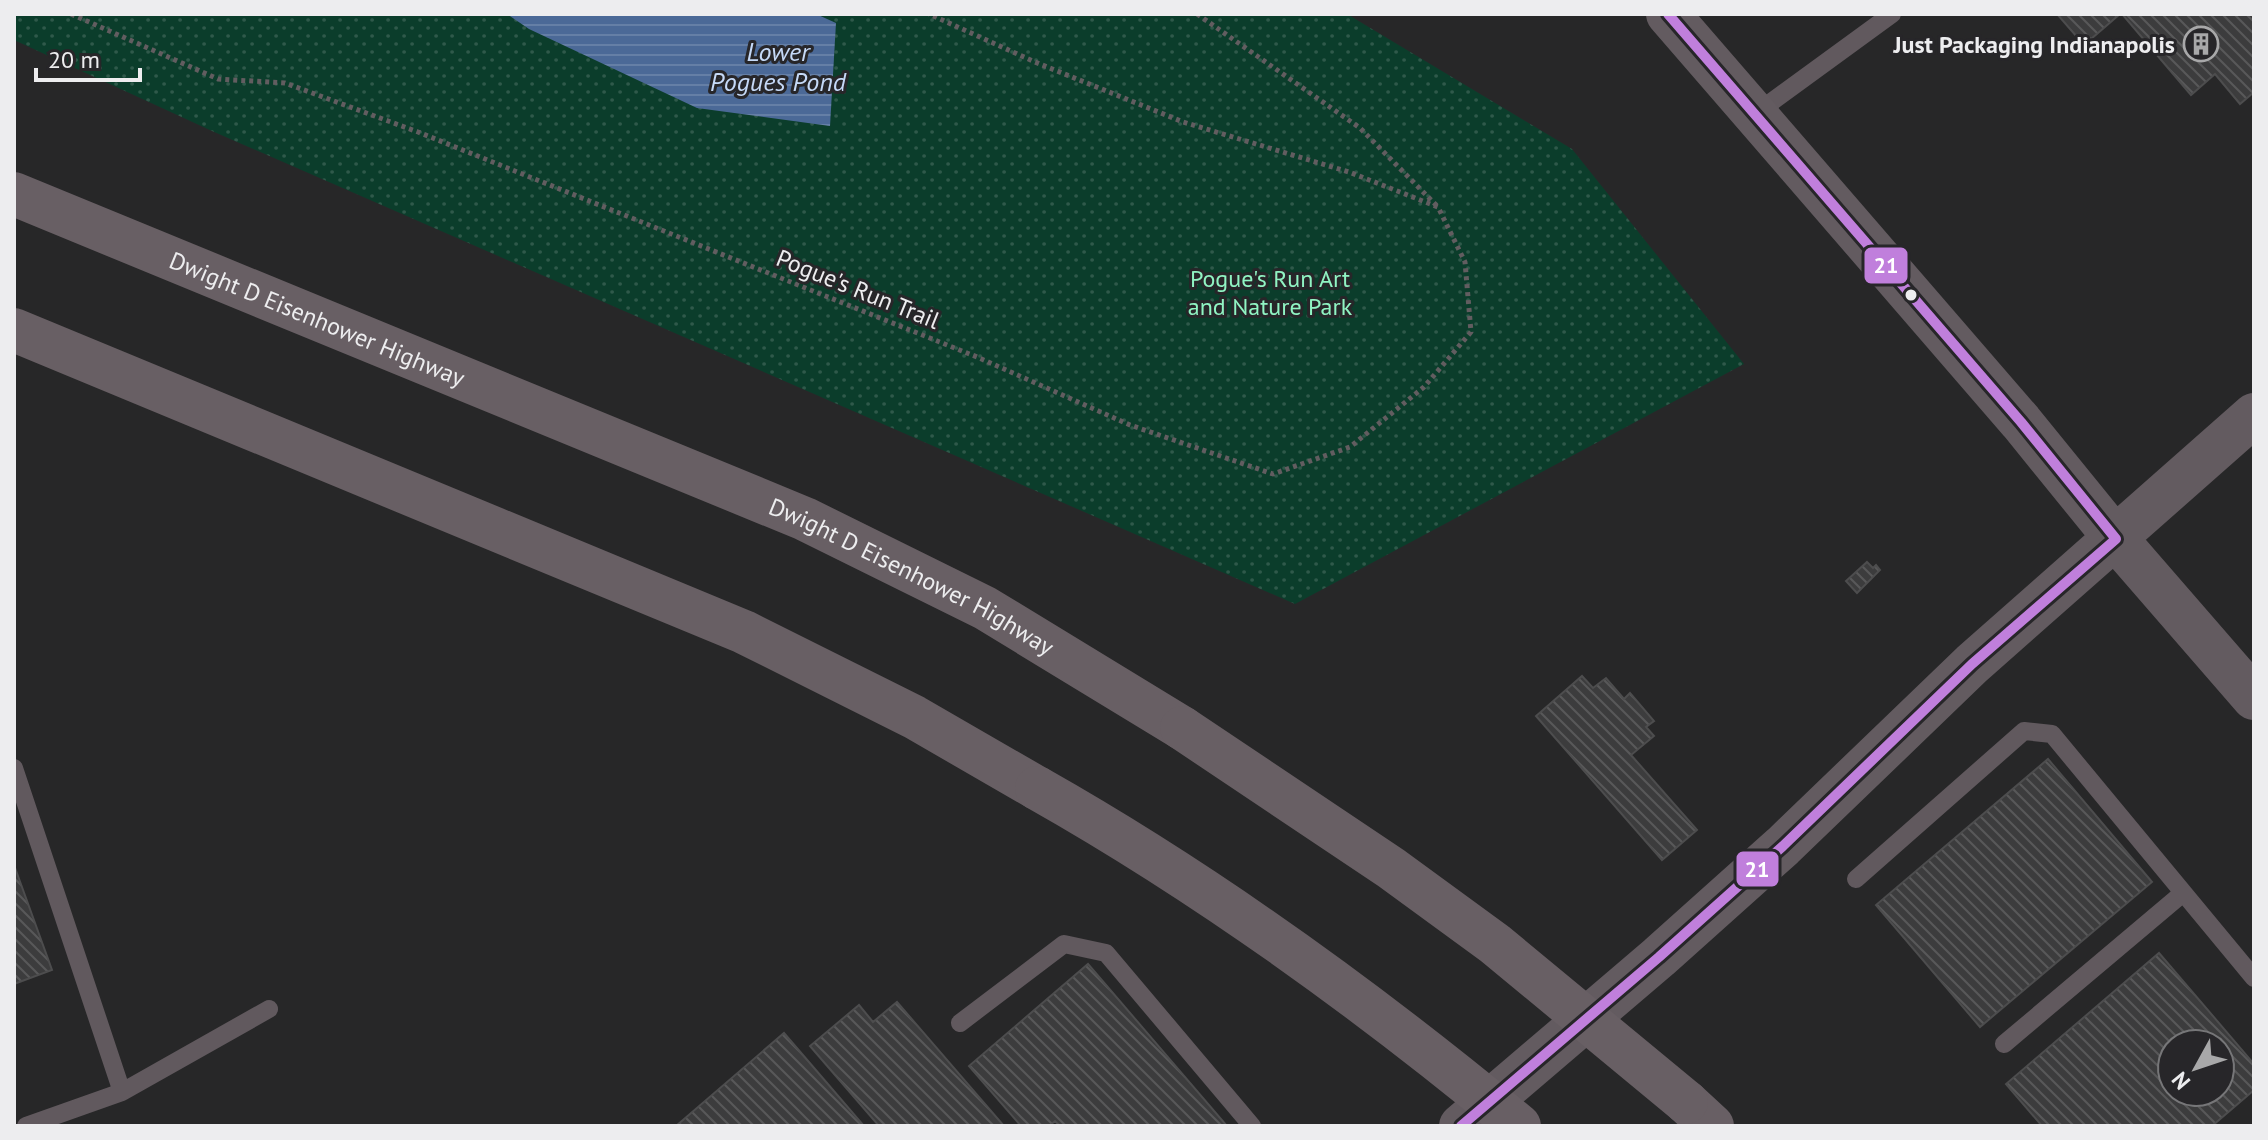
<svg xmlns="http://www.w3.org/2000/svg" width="2268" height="1140" font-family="'PT Sans',sans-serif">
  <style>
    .park { fill: url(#park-dots) }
    .water { fill: url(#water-rules) }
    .building { fill: url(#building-back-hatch); stroke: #4d4d4e; stroke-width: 2; fill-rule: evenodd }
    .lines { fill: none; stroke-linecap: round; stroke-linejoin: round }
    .path { stroke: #625d60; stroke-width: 5; stroke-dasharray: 4 4; stroke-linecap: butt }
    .service { stroke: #61595e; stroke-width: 18 }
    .secondary { stroke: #635b60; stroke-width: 44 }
    .motorway { stroke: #685f64; stroke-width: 44 }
    .motorway-bridge { stroke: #685f64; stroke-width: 44 }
    .bus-1-casing { stroke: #272629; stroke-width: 16 }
    .bus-1 { stroke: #c07fdc; stroke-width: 10 }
    .bus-dot { fill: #ededef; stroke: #272629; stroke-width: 3 }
    .labels { text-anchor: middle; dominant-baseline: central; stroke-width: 6; stroke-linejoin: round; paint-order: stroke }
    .poi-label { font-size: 24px; font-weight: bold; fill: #ededef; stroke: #272629; text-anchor: end }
    .park-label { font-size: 24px; fill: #90f4c3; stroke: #272629 }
    .street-label { font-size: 24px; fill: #ededef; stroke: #272629 }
    .water-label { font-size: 26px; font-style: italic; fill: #c5d9f7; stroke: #272629 }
    .line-badge { stroke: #272629; stroke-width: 3 }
    .badge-label { font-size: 22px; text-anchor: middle; font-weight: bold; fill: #fff }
  </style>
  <defs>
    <pattern id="park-dots" width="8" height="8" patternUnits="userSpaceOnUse" patternTransform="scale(2)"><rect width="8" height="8" fill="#0b3d2b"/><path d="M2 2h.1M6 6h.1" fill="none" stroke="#2f594a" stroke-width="1.8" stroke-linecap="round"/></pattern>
    <pattern id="water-rules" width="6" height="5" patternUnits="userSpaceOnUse" patternTransform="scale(2)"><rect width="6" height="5" fill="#4b6997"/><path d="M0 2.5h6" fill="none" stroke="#657fa6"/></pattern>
    <pattern id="building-back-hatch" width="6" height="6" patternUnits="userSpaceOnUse" patternTransform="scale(2)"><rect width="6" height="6" fill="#3c3c3d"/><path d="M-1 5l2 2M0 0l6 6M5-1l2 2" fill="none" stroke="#585859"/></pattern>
  </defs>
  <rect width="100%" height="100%" fill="#272728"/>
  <!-- park -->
  <path class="park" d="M14,14H1347L1572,149L1744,364L1295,604L212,131L14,40Z"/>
  <!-- water -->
  <path class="water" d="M507,14H816L836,23L830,126L697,108L529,29Z"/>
  <!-- building -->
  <path class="building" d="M2057,14H2120L2084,45Z
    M2122,14H2254V92L2240,104L2215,74L2191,95Z
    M1867,562L1873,568L1876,565L1880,570L1857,593L1846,581Z
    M1582,676L1593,688L1606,678L1624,699L1630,693L1654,721L1646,727L1654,736L1631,755L1697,830L1662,860L1536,716Z
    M2048,759L2152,882L1980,1027L1876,905Z
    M14,865L52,970L14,984Z
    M2159,953L2254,1064V1090L2212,1126H2042L2006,1084ZM2172,1044H2220V1092H2172Z
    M1088,964L1227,1126H1060L1055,1121L1049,1126H1021L969,1066Z
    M897,1002L1004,1126H879L810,1046L859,1005L873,1022Z
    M784,1033L864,1126H676Z"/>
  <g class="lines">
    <!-- path -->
    <path class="path" d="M71,14L218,79L285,83L418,132L977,357L1130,425L1273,474L1350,447L1424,387L1471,332L1465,262L1438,207L1349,172L1183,122L1035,62L929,14
      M1197,14L1360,128L1437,206"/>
    <!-- service -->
    <path class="service" d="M1755,114L1892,14
      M14,768L122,1092L26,1126
      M1856,879L2024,731L2052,734L2254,978
      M960,1023L1064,944L1106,953L1252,1126
      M2004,1044L2183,893
      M122,1092L269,1009"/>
    <!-- secondary -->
    <path class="secondary" d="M1668,14L2021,422L2116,539L2254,698
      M1461,1126L1659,957L1783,846L1972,664L2254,415"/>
    <!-- motorway -->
    <g class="motorway">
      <path id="s1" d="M14,194L805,519L985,608L1182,728"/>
      <path d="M14,330L744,632L914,717L1037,788"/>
      <path d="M1686,1102L1712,1126"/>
    </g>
    <!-- motorway-bridge -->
    <path class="motorway-bridge" d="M1182,728L1391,868L1495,944L1686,1102
      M1037,788C1207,884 1368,1001 1519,1126"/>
    <!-- bus-1 casing -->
    <g class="bus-1-casing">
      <path id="bus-1" d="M1461,1126L1659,957L1783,846L1972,664L2116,539L2021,422L1668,14"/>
    </g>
    <!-- bus-1 -->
    <use href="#bus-1" class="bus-1"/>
  </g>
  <!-- icons -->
  <defs>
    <g id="building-ring" transform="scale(1.8)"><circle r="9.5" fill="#272629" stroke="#a8a8a9" stroke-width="1.5"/><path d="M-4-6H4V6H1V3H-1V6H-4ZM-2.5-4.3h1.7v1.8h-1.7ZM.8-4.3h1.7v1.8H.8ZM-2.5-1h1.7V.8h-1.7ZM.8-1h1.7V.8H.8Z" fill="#a8a8a9"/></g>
  </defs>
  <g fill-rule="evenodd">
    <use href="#building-ring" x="2201" y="44"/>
  </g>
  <!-- markers -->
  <circle class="bus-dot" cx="1911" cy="295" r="7"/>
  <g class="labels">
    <!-- poi labels -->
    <g class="poi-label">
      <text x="2175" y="44">Just Packaging Indianapolis</text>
    </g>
    <!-- park labels -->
    <g class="park-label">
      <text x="1270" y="278">Pogue's Run Art<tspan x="1270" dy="28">and Nature Park</tspan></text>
    </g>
    <!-- street labels -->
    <g class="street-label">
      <text transform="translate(858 289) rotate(22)">Pogue's Run Trail</text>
      <text stroke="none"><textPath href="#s1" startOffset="328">Dwight D Eisenhower Highway</textPath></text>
      <text stroke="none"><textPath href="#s1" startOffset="976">Dwight D Eisenhower Highway</textPath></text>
    </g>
    <!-- water labels -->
    <g class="water-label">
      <text x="778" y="51">Lower<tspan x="778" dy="30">Pogues Pond</tspan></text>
    </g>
  </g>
  <g class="line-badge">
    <rect x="1863" y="246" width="46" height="39" rx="8" fill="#c07fdc"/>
    <rect x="1735" y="850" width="45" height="38" rx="8" fill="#c07fdc"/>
  </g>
  <g class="badge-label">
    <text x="1886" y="273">21</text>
    <text x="1757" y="877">21</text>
  </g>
  <!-- border -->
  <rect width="2268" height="1140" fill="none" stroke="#ededef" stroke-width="32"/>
  <!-- north arrow -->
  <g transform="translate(2196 1068) rotate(230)"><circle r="38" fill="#272629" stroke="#767678" stroke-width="2"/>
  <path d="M0-6L14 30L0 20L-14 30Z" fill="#a8a8a9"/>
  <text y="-12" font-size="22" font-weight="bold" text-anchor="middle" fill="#ededef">N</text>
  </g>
  <!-- scale -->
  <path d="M36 68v12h104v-12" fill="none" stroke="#ededef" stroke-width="4"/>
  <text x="48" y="68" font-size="24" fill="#ededef" stroke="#272629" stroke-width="6" paint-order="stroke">20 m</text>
</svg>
